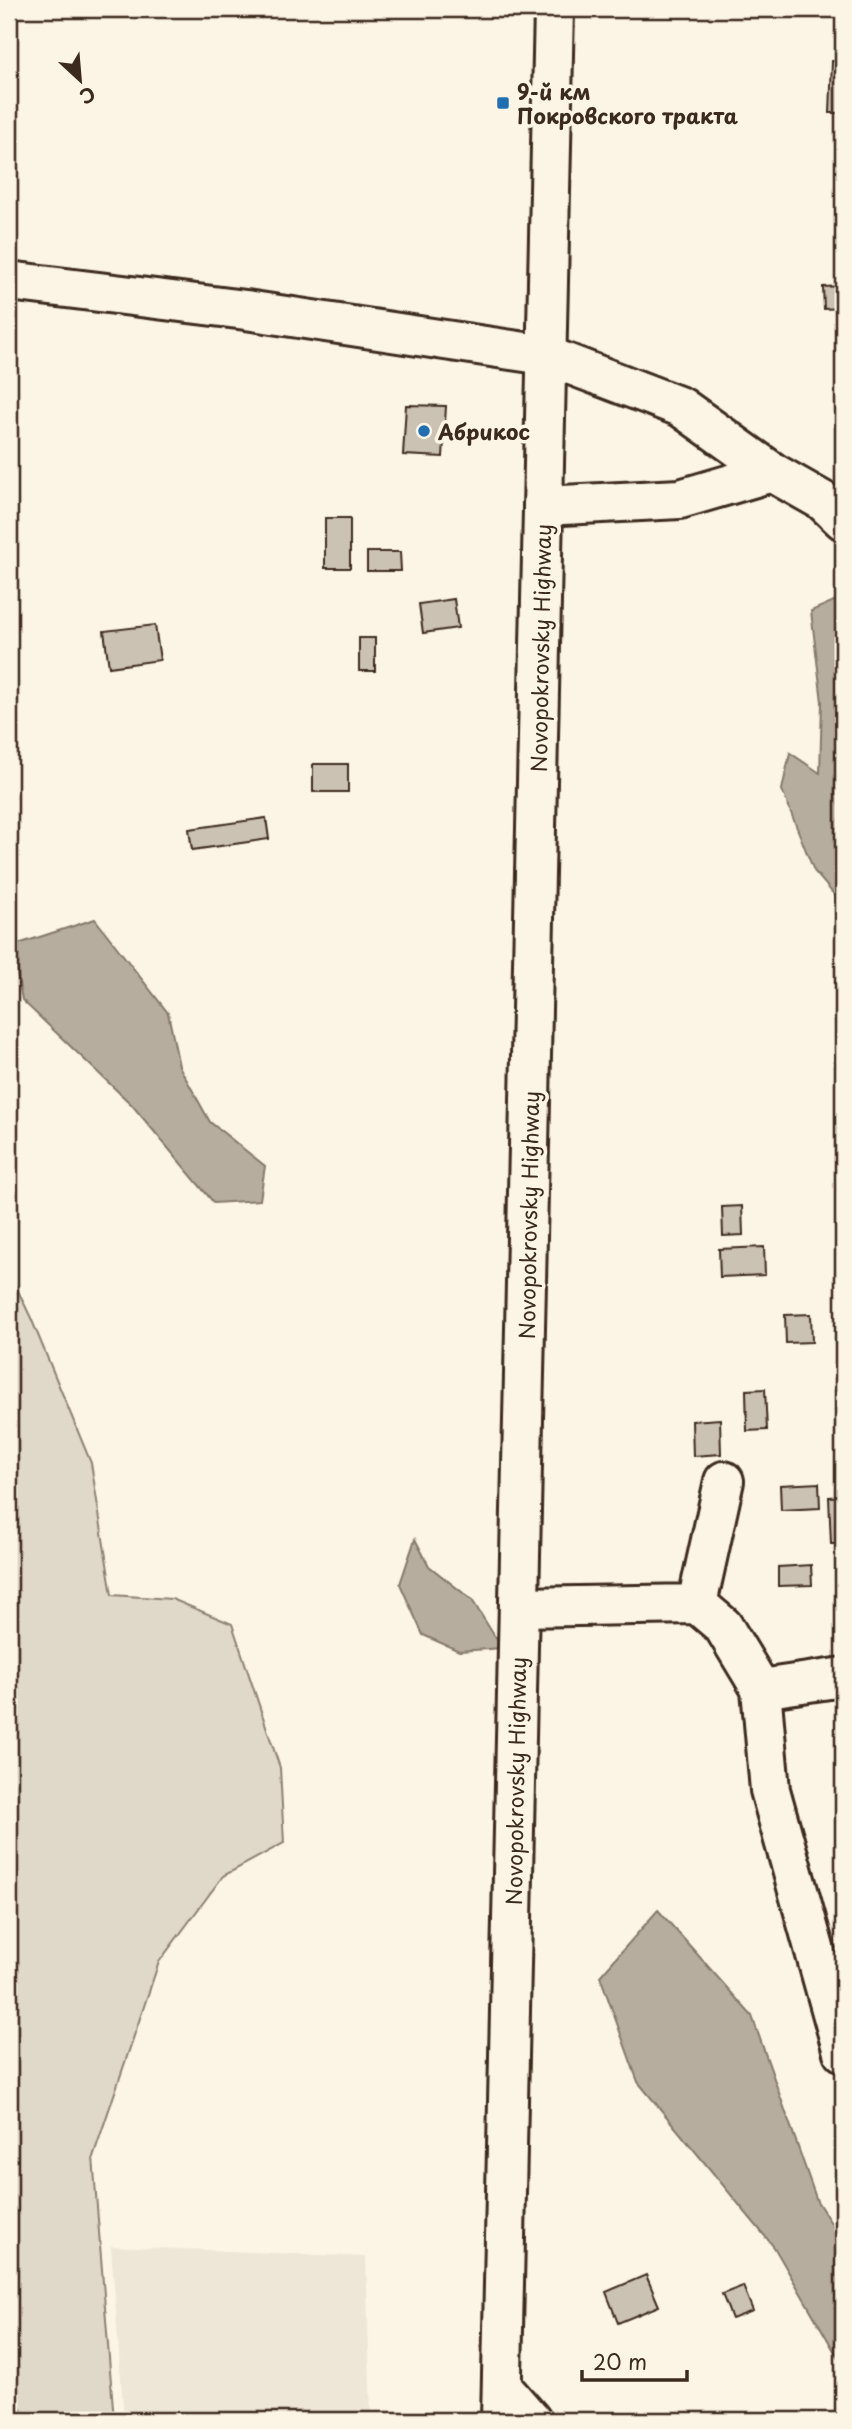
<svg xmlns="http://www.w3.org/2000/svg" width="852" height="2429" font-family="'Playpen Sans',sans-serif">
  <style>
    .built { fill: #eee6d6 }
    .green { fill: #e0d8c8; stroke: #8e8173; stroke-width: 2 }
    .water { fill: #b7ad9e; stroke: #85796b; stroke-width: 2 }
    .building { fill: #ccc2b3; stroke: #3b2a1e; stroke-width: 2 }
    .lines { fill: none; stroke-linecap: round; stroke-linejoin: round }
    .minor-casing { stroke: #3b2a1e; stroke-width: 44 }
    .major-casing { stroke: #3b2a1e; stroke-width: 44 }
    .minor { stroke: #fcf5e5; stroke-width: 38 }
    .major { stroke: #fcf5e5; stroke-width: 38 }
    .poi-dot { fill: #1f6fb2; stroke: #fcf5e5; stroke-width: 2.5 }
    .labels { text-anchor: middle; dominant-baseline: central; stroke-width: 7; stroke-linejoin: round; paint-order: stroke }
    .poi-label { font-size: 21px; font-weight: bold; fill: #3b2a1e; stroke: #fcf5e5; text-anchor: start }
    .street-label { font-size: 21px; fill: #3b2a1e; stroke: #fcf5e5 }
  </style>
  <rect width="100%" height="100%" fill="#fcf5e5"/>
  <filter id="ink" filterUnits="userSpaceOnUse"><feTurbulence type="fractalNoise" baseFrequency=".0143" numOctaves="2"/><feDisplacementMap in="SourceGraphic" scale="14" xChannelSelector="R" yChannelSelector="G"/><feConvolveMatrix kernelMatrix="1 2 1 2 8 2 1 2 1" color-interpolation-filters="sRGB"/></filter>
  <g filter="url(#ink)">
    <!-- built -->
    <path class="built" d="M111,2246L366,2257L371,2420H124Z"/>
    <!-- green -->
    <path class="green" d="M9,1272L31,1318L91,1463L112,1595L172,1599L232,1624L280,1768L284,1843L223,1876L159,1962L93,2157L114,2420H25L9,2376Z"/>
    <!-- water -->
    <path class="water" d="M843,597V905L814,871L782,790L790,753L820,773L822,702L811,611Z
      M95,919L168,1013L179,1066L210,1122L265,1166L260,1200L214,1203L132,1105L22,1000L12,946Z
      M415,1539L429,1566L472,1600L502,1648L459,1651L423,1635L400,1584Z
      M658,1910L752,2016L817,2201L843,2242V2366L774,2247L638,2082L600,1976Z"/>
    <!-- building -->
    <path class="building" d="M832,61H843V113H830Z
      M843,286V308L824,309L823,287Z
      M406,405L446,406L443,457L403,455Z
      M325,518H350V568H325Z
      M367,552H400L401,571H367Z
      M454,599L458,628L423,633L419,604Z
      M155,625L160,660L109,667L104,631Z
      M359,638H375V671H359Z
      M313,764H348V792H313Z
      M266,818L269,839L192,850L189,829Z
      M742,1206L743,1235L723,1236L722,1207Z
      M764,1247L765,1275L720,1277L719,1249Z
      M811,1314L812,1342L786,1343L785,1315Z
      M765,1389L767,1430L747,1431L746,1390Z
      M720,1419L721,1454L693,1456L692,1421Z
      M819,1483L820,1508L781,1510L780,1485Z
      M843,1496V1544H831L829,1497Z
      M811,1565L812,1585L778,1586V1567Z
      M646,2275L659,2306L618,2323L606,2292Z
      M743,2286L753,2311L732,2319L722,2294Z"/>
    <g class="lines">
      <!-- minor casing -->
      <g class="minor-casing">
        <path id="minor" d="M9,281L246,310L545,355L681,407L772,472L823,501L843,520
          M543,506L680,499L772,472
          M697,1604L724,1481
          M519,1607L697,1604L723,1626L761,1689L770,1790L843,2052
          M761,1689L843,1677
          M502,2387L531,2420"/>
      </g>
      <!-- major casing -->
      <g class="major-casing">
        <path id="major" d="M501,2420L554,9"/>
      </g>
      <!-- minor -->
      <use href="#minor" class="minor"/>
      <!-- major -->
      <use href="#major" class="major"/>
    </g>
  </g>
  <!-- markers -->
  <g class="poi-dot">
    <rect x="496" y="96" width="14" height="14" rx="3.5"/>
    <circle cx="424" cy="431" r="7"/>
  </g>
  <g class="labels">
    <!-- poi labels -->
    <g class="poi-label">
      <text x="517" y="91">9-й км<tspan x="517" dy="24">Покровского тракта</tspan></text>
      <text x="438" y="431">Абрикос</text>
    </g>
    <!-- street labels -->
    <g class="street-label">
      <text transform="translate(540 648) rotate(-89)">Novopokrovsky Highway</text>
      <text transform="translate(528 1215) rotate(-89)">Novopokrovsky Highway</text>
      <text transform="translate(515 1781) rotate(-89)">Novopokrovsky Highway</text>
    </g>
  </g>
  <!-- margin -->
  <rect width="852" height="2429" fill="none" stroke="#fcf5e5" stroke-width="35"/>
  <rect x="18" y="18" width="817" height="2394" fill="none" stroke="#3b2a1e" stroke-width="2.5" filter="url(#ink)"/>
  <!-- north arrow -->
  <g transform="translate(80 80) rotate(154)" stroke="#fcf5e5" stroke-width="5" paint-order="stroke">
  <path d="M0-5L12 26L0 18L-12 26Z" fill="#3b2a1e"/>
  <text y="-10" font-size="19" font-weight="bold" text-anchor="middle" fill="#3b2a1e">С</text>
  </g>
  <!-- scale -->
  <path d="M582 2370v10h105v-10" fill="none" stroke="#3b2a1e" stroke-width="3.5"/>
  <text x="593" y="2370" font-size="21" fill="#3b2a1e" stroke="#fcf5e5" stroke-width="5" paint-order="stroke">20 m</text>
</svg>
